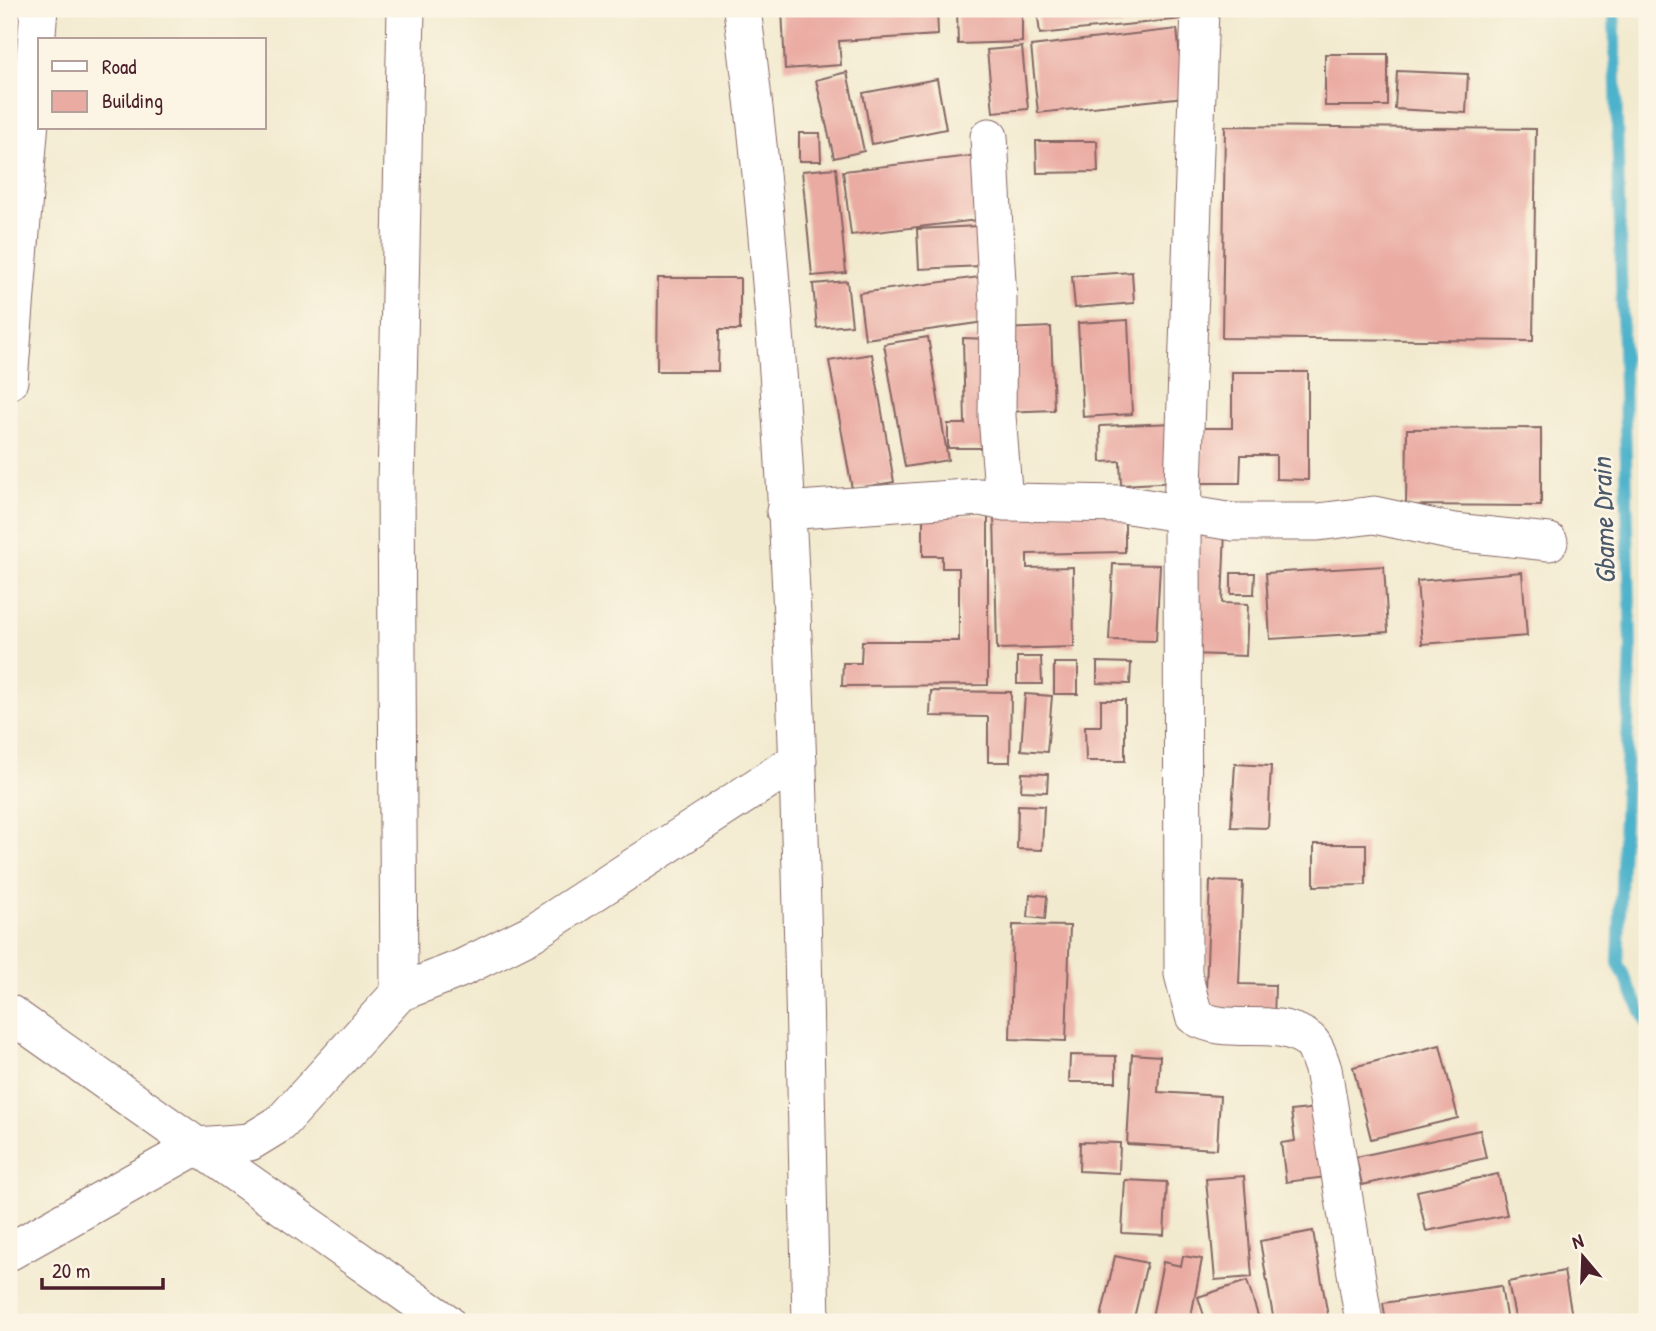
<svg xmlns="http://www.w3.org/2000/svg" width="1656" height="1331" font-family="'Patrick Hand',sans-serif">
  <style>
    .lines { fill: none; stroke-linecap: round; stroke-linejoin: round }
    .stream { stroke: #4db2cb; stroke-width: 12 }
    .building { fill: #eaaba3 }
    .minor-casing { stroke: #856664; stroke-width: 39 }
    .minor { stroke: #fff; stroke-width: 37 }
    .labels { text-anchor: middle; dominant-baseline: central; stroke-width: 5; stroke-linejoin: round; paint-order: stroke }
    .water-label { font-size: 28px; font-style: italic; fill: #4b5a6b; stroke: #fcf5e5 }
  </style>
  <rect width="100%" height="100%" fill="#fcf5e5"/>
  <filter id="ink" filterUnits="userSpaceOnUse"><feTurbulence type="fractalNoise" baseFrequency=".0143" numOctaves="2"/><feDisplacementMap in="SourceGraphic" scale="14" xChannelSelector="R" yChannelSelector="G"/><feConvolveMatrix kernelMatrix="1 2 1 2 8 2 1 2 1" color-interpolation-filters="sRGB"/></filter>
  <filter id="wash" filterUnits="userSpaceOnUse"><feTurbulence type="fractalNoise" baseFrequency=".00686" numOctaves="4" result="noise"/><feDisplacementMap in="SourceGraphic" scale="28" xChannelSelector="R" yChannelSelector="G"/><feGaussianBlur stdDeviation="1.57" result="paint"/><feColorMatrix in="noise" values="0 0 0 0 0 0 0 0 0 0 0 0 0 0 0 0 0 1.4 0 .05"/><feComposite in="paint" operator="in"/></filter>
  <g filter="url(#wash)">
    <rect width="100%" height="100%" fill="#f2eacf"/>
    <g class="lines">
      <!-- stream -->
      <path class="stream" d="M1614,9L1631,649L1618,963L1647,1024"/>
    </g>
    <g id="blocks">
      <!-- building -->
      <path class="building" d="M782,9H937L938,35L839,41L841,65L785,69Z
        M957,9H1022V42L958,44Z
        M1037,9H1180L1181,19L1040,34Z
        M1287,9H1351V14Z
        M1177,29L1184,97L1038,113L1031,46Z
        M1022,47L1028,109L993,112L987,50Z
        M1325,54H1388V106H1325Z
        M1397,71L1468,74L1466,113L1395,109Z
        M847,72L864,151L834,158L816,80Z
        M937,79L946,129L872,144L863,93Z
        M1225,126L1536,129L1533,341L1222,338Z
        M799,133H820L821,161H799Z
        M1036,141H1097L1098,172L1037,173Z
        M978,155L986,219L851,235L843,171Z
        M836,168L846,273L812,276L802,171Z
        M978,226L981,266L919,269L917,229Z
        M1132,272L1134,303L1075,308L1072,276Z
        M979,277L985,322L865,339L859,293Z
        M658,278H740V330H719L718,371H657Z
        M847,281L852,325L817,328L813,284Z
        M1128,320L1132,414L1083,417L1078,323Z
        M1051,327L1054,410L1003,412L1000,329Z
        M928,337L948,460L905,467L884,344Z
        M963,338L989,339L991,448H948V424H965Z
        M872,354L894,482L852,489L829,361Z
        M1232,372H1308V480L1276,479V455H1241L1240,483H1202V428H1232Z
        M1174,423L1177,482L1121,485L1120,461L1101,462L1100,426Z
        M1541,428V506L1406,505L1407,429Z
        M1125,511V552L1027,554V568L1073,567L1074,647L997,649L994,514Z
        M923,515H988V685L842,686L843,663H861L862,641H959V568H942V556H923Z
        M1198,530L1225,531L1222,603L1248,604L1246,656L1193,654Z
        M1113,564L1160,565L1156,641L1109,640Z
        M1384,566L1388,632L1270,639L1266,573Z
        M1522,572L1527,636L1422,644L1417,581Z
        M1231,573H1255L1254,594H1231Z
        M1017,657H1041L1042,684H1017Z
        M1097,662L1131,663L1130,684L1097,683Z
        M1054,663H1078V694H1054Z
        M931,691L1011,692L1010,762H988V717L930,716Z
        M1025,694L1052,696L1047,752L1021,750Z
        M1101,700H1125V761H1086L1085,726H1101Z
        M1235,764L1271,766L1268,828L1231,827Z
        M1022,773L1048,774L1047,792L1021,791Z
        M1018,805L1044,806L1042,850L1017,849Z
        M1314,844H1366V885L1314,886Z
        M1210,881L1243,882L1239,984L1275,985L1274,1021L1205,1019Z
        M1030,894L1047,896L1045,919L1028,917Z
        M1013,925L1070,926L1066,1041L1010,1039Z
        M1440,1045L1458,1118L1371,1139L1353,1067Z
        M1132,1054L1160,1056L1158,1092L1220,1096L1217,1149L1127,1144Z
        M1070,1055L1116,1056V1082H1069Z
        M1318,1108L1327,1177L1286,1182L1281,1143L1295,1141L1291,1111Z
        M1480,1130L1486,1158L1362,1185L1356,1157Z
        M1080,1142L1120,1143L1119,1173L1079,1171Z
        M1498,1174L1507,1215L1426,1231L1417,1191Z
        M1244,1176L1252,1277L1215,1280L1206,1179Z
        M1125,1180L1167,1182L1164,1235L1122,1233Z
        M1313,1231L1329,1322H1274L1260,1241Z
        M1115,1256L1147,1263L1133,1322H1100Z
        M1183,1256L1202,1259L1190,1322H1151L1163,1262L1181,1266Z
        M1564,1271L1573,1322H1516L1508,1282Z
        M1247,1281L1260,1322H1206L1198,1297Z
        M1501,1286L1507,1322H1386L1383,1303Z"/>
    </g>
  </g>
  <g filter="url(#ink)">
    <use href="#blocks" fill-opacity="0" stroke="#856664" stroke-width="2"/>
    <g class="lines">
      <!-- minor casing -->
      <g class="minor-casing">
        <path id="minor" d="M742,9C799,444 801,884 811,1322
          M1200,9L1182,513L1183,974L1194,1016C1228,1038 1276,1014 1309,1040C1316,1046 1320,1061 1323,1069L1364,1322
          M989,137L998,301L997,416L1004,502
          M9,381L39,9
          M785,511L980,497L1004,502L1123,504L1233,522H1318L1374,515L1454,532L1549,542
          M399,993L396,484L406,9
          M9,1013L446,1322
          M9,1252L197,1146L250,1142L281,1123L399,993L462,968L532,933L798,760"/>
      </g>
      <!-- minor -->
      <use href="#minor" class="minor"/>
    </g>
  </g>
  <g class="labels">
    <!-- water labels -->
    <g class="water-label">
      <text transform="translate(1603 521) rotate(-92)">Gbame Drain</text>
    </g>
  </g>
  <!-- margin -->
  <rect width="1656" height="1331" fill="none" stroke="#fcf5e5" stroke-width="35"/>
  <!-- legend -->
  <rect x="38" y="38" width="228" height="91" fill="#fcf5e5" stroke="#b59f9b" stroke-width="2"/>
  <rect x="52" y="61" width="35" height="10" fill="#ffffff" stroke="#b59f9b" stroke-width="2"/>
  <text x="102" y="74" font-size="21" fill="#4a1f2b">Road</text>
  <rect x="52" y="91" width="35" height="21" fill="#eaaba3" stroke="#b59f9b" stroke-width="2"/>
  <text x="102" y="108" font-size="21" fill="#4a1f2b">Building</text>
  <!-- north arrow -->
  <g transform="translate(1583 1257) rotate(341)" stroke="#fcf5e5" stroke-width="5" paint-order="stroke">
  <path d="M0-5L12 26L0 18L-12 26Z" fill="#4a1f2b"/>
  <text y="-10" font-size="19" font-weight="bold" text-anchor="middle" fill="#4a1f2b">N</text>
  </g>
  <!-- scale -->
  <path d="M42 1278v10h121v-10" fill="none" stroke="#4a1f2b" stroke-width="3.5"/>
  <text x="52" y="1278" font-size="21" fill="#4a1f2b" stroke="#fcf5e5" stroke-width="5" paint-order="stroke">20 m</text>
</svg>
